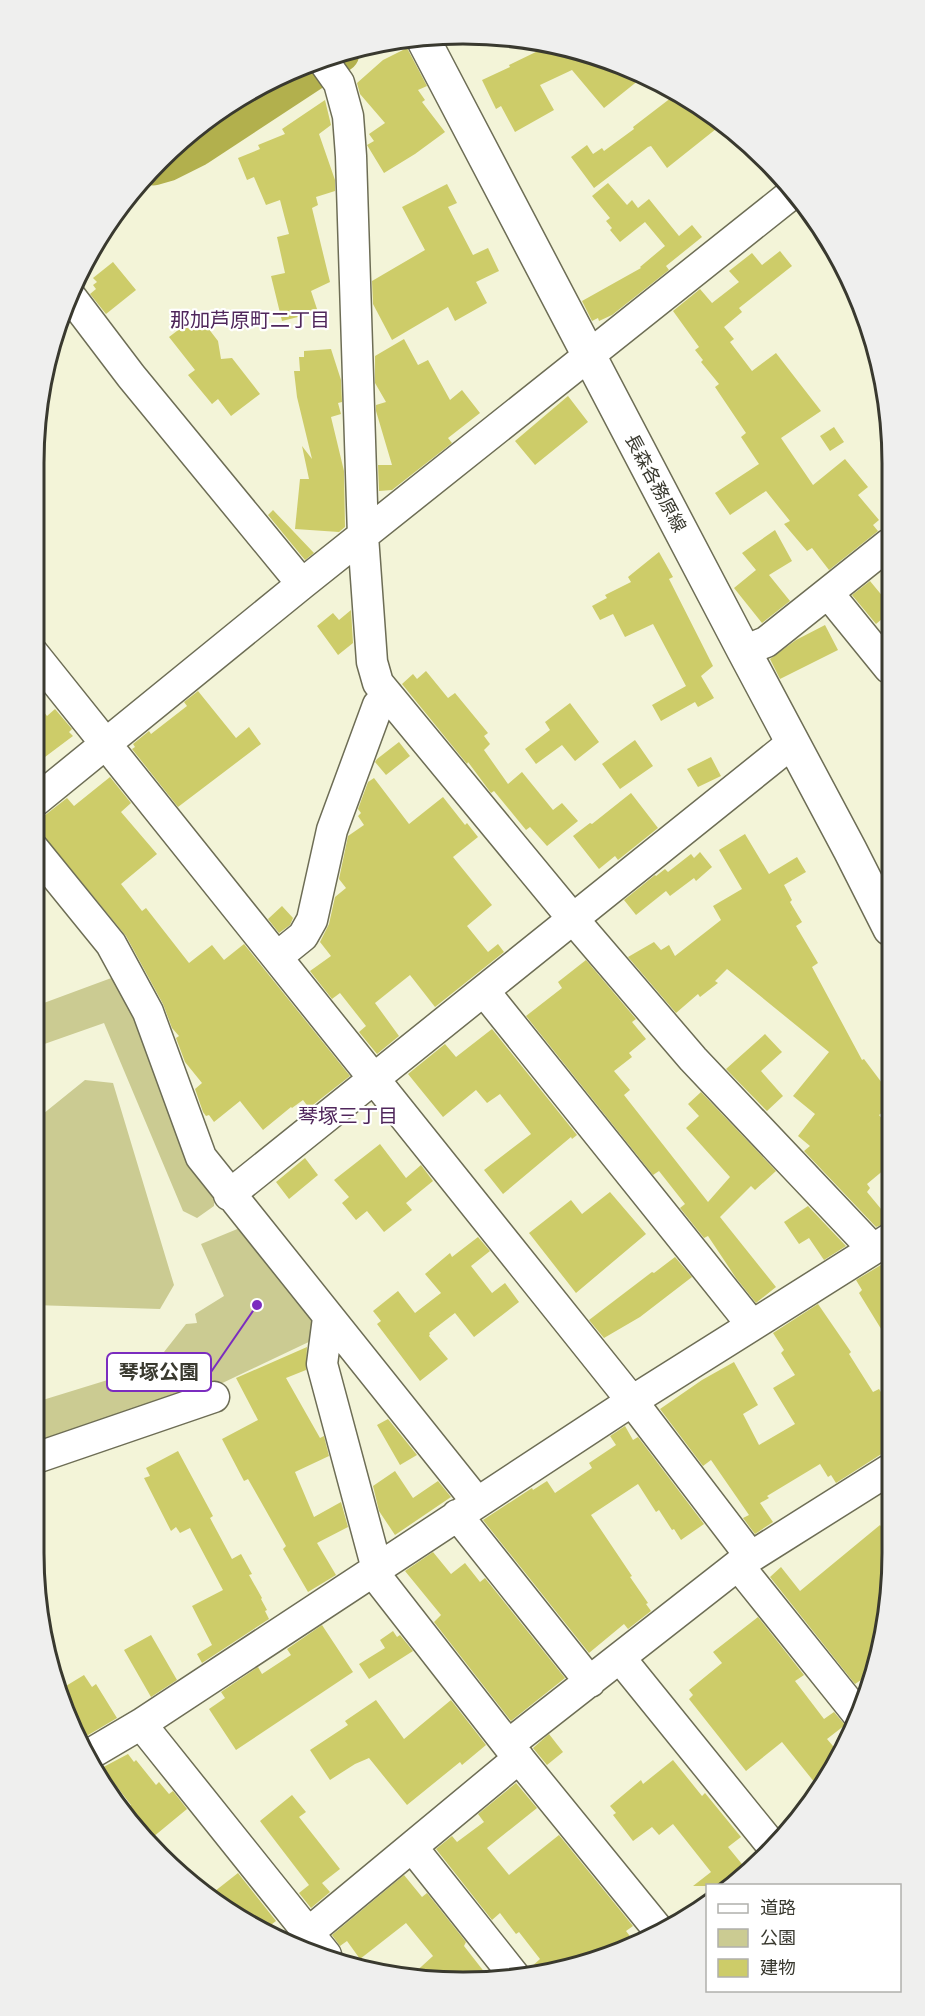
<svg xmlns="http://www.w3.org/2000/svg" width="925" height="2016" font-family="Raleway,'Noto Sans JP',sans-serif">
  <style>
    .green { fill: #cbcb92 }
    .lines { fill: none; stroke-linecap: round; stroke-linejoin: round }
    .river { stroke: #b2b04d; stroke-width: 39 }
    .building { fill: #cdcc69 }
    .minor-casing { stroke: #6d6d55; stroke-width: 33 }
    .major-casing { stroke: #6d6d55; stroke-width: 36 }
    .minor { stroke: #fff; stroke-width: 30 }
    .major { stroke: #fff; stroke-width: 33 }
    .labels { text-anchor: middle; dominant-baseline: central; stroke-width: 4.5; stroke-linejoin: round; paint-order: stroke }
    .street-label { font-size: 18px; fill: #39392f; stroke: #fff }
    .neighbourhood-label { font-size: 20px; fill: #4f265b; stroke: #fff }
    .rim { fill: none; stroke: #39392f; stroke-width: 3 }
    .leader { fill: none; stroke: #7b2cbf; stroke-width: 2 }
    .callout-dot { fill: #7b2cbf; stroke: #fff; stroke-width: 2 }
    .callout { fill: #fff; stroke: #7b2cbf; stroke-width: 2 }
    .callout-label { font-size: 20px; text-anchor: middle; font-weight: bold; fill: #39392f }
  </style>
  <rect width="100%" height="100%" fill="#f3f4d8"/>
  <!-- green -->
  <path class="green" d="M114,977L143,1014L214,1188V1206L197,1218L183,1211L104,1023L33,1048V1007Z
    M85,1080L113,1083L174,1285L160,1309L33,1305V1122Z
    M247,1225L318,1324L315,1339L214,1387L209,1367L186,1398L33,1449V1403L153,1366L186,1324L197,1323L195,1314L224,1296L201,1244Z"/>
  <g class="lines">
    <!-- river -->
    <path class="river" d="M153,166L167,162L197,147L340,53"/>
  </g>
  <!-- building -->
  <path class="building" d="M549,42L627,66L644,76L604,108L572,70L540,85L554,110L515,132L501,106L496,109L482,80L510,67L509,65L540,50Z
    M407,48L427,86L418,90L425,100L422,102L445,132L415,154L384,173L367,145L374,141L369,134L385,123L360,94L357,83L383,60Z
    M676,94L713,116L721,125L667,168L651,146L648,147L594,188L571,157L587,145L593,154L602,148L604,151L634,129L633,127Z
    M325,100L331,125L319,134L335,180V191L316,197L318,205L312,208L330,282L311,291L318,312L282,321L271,276L285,273L277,237L289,234L280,200L266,205L254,177L247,180L238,158L260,149L258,145L285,134L282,129Z
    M608,183L627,205L632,200L638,208L649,199L679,236L692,225L702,237L666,266L669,270L612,315L599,321L598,318L592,321L582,301L641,268L640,267L665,246L645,222L620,242L610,230L612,228L606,221L610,218L592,196Z
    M447,184L457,203L448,207L473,255L488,248L499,271L476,282L487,303L455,321L448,307L392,340L373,304L372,281L425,250L402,207Z
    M780,251L792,266L739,308L742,312L724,327L734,339L730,342L752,371L776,353L821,411L781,438L813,485L845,459L868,487L858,495L879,520L873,525L878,531L829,570L812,548L807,551L784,524L790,521L766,491L730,515L715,493L759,464L741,437L746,433L715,387L719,384L701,362L703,360L695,350L699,347L673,311L700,289L712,303L739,282L729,271L752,253L762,265Z
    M113,262L136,290L106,314L90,294L96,289L93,285L97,282L93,278Z
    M198,315L218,341L221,359L232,358L260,394L231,416L218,399L212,404L188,375L195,370L169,337Z
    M404,339L418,365L428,360L450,400L462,390L480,413L448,438L452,443L392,490L379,491L378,465H392L376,411V405L386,402L375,383V356Z
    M331,349L341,380L342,402L338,403L341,414L331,417L344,471L345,527L339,532L295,529L300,479H309L302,446L312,459L297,397L294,371H300L299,357H304V351Z
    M568,396L588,422L535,465L515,441Z
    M834,427L844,442L830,451L820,436Z
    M273,510L314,553L305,560L268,515Z
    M775,530L792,561L769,575L790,601L762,623L734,588L756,570L742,553Z
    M659,552L673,577L669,579L713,666L701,676L714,698L698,707L695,702L661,721L652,705L686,686L653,624L625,637L613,614L600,620L592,606L607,598L605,595L631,582L628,577Z
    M870,581L889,604V613L876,624L852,595Z
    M351,610L353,643L338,655L317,626L333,613L339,620Z
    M825,625L838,650L780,679L770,659L796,640Z
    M426,671L448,698L455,693L488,733L484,736L490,744L484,750L508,784L522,772L553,810L562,803L578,821L547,846L530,827L526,830L494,791L491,793L468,762L467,764L402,684L413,674L417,679Z
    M198,691L236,738L249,727L261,744L178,807L132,749L135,747L133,744L149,731L151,734L187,706L184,702Z
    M33,699L47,716L55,709L72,729L69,732L73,736L33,766Z
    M570,703L599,742L575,761L562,745L536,764L525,749L550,730L545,722Z
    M635,740L653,766L620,789L602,764Z
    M399,742L410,756L386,775L375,762L377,759Z
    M711,757L721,776L698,787L687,769Z
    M110,777L131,803L121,812L157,854L121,884L142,911L146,908L189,963L212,945L224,960L244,944L350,1076L309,1108L303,1100L292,1108L291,1107L263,1130L240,1101L214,1122L209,1115L206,1116L203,1112L195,1089L202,1083L185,1062L176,1038L179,1036L172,1028L163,1004L126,936L33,823V820L44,816L67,798L74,806Z
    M374,778L409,824L443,797L465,825L467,823L478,837L453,857L492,905L467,926L488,952L498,944L504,952L435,1007L410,975L375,1003L399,1036L377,1054L359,1032L366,1026L340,993L332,999L310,971L331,956L320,942L329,924L335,897L346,888L339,879L348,836L364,825L358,816L361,813L358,809L368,782Z
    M631,793L658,828L618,860L615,856L599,869L573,836L590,823L592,824Z
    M745,834L769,874L797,857L806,872L784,885L792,900L790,902L802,922L796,926L818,963L812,967L862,1060L864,1059L891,1095V1106L879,1115L891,1130V1164L867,1184L870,1188L867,1192L891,1221L876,1227L804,1151L810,1146L798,1136L815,1114L793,1096L829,1052L727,969L715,981L718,983L700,997L698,994L676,1013L628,957L654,942L661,950L669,945L675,956L721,920L713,906L742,889L719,850Z
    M700,852L712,867L696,881L694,878L670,896L666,891L636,915L624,900L655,875L656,876L665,869L668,872L691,854L694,858Z
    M282,906L293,918L290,925L279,933L268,919Z
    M586,960L636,1019L632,1022L646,1039L629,1053L632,1057L614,1071L630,1090L624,1095L708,1202L730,1177L686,1128L699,1116L688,1104L701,1092L776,1171L755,1190L751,1186L720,1217L776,1287L756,1303L736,1278L708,1236L704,1238L680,1208L685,1204L659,1171L653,1175L526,1016L562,988L558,982Z
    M492,1029L577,1135L572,1139L571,1137L503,1194L484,1170L531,1134L500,1094L487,1103L476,1090L443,1117L408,1074L445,1044L456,1057Z
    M765,1034L782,1052L761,1071L783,1096L767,1111L726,1069Z
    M380,1144L406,1178L421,1165L433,1181L406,1203L412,1210L384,1232L367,1211L356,1220L342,1203L349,1197L334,1180Z
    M305,1158L318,1175L289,1199L276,1182Z
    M610,1192L646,1234L576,1293L529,1233L571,1200L582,1214Z
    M808,1206L846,1246L824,1260L809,1238L799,1244L784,1222Z
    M478,1237L490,1251L471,1266L492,1293L505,1283L519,1302L474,1337L455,1313L429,1333L430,1334L429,1336L448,1359L420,1381L377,1324L381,1321L373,1311L398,1291L415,1313L441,1293L425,1274L450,1253L452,1257Z
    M675,1257L692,1277L640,1317L604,1338L589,1320L652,1272L654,1273Z
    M886,1262L891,1270V1345L859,1293L862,1290L856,1280Z
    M818,1304L851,1352L849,1354L873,1392L879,1389L892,1409V1451L883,1453L836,1483L831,1475L828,1477L820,1464L767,1496L769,1498L760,1503L773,1522L755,1534L743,1518L749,1515L711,1460L703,1466L660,1409L702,1380L734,1362L758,1405L743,1414L759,1445L795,1424L773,1388L795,1375L781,1353L784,1350L773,1333Z
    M307,1347L306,1370L286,1378L320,1438L324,1436L329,1456L295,1472L314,1517L341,1502L348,1527L317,1543L336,1575L308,1592L283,1549L286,1546L248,1479L244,1481L222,1439L258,1420L236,1378Z
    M388,1419L417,1455L400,1465L377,1425Z
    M625,1426L633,1440L638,1437L704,1524L681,1540L674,1529L672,1530L659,1510L656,1512L638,1484L591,1515L632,1576L630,1577L648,1603L646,1604L651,1611L628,1629L624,1624L589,1653L483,1520L532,1488L533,1490L547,1481L555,1493L592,1468L589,1463L616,1445L610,1436Z
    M178,1451L213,1516L210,1518L232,1559L241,1554L252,1574L249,1575L262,1598L261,1599L267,1610L265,1611L269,1619L202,1663L197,1654L212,1645L192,1606L223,1590L190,1528L180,1533L176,1527L171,1531L144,1478L150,1476L146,1468Z
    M395,1471L413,1498L438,1481L451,1497L395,1535L379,1511L373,1486Z
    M880,1525L892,1541V1554L884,1637L868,1689L861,1680L855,1684L770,1577L781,1567L800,1591Z
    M433,1552L451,1574L465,1563L480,1582L485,1578L565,1678L511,1721L434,1622L441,1615L405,1571Z
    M758,1617L804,1675L795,1681L824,1719L834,1712L845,1725L827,1739L838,1752L823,1776L815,1783L782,1742L746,1771L689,1699L693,1695L689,1690L722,1663L713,1652Z
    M322,1625L353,1672L236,1750L209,1709L225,1698L221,1692L258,1667L262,1674L291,1655L287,1649Z
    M393,1631L397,1637L400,1635L413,1651L369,1679L359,1664L385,1648L380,1640Z
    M151,1635L177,1680L151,1697L124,1650Z
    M84,1675L92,1687L96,1684L117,1718L78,1741L56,1692Z
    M376,1700L404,1739L451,1700L486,1745L462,1765L460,1762L407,1805L369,1758L355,1764L330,1780L310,1750L348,1725L345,1721Z
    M549,1734L563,1752L547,1765L533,1748Z
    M128,1754L134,1762L136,1760L156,1785L159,1782L169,1794L173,1791L187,1809L147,1842L139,1836L122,1812L131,1805L111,1779L104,1785L94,1772Z
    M673,1760L702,1796L705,1793L741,1837L728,1847L746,1869L726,1886H693L711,1872L673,1824L659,1835L652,1827L633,1841L613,1815L616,1813L610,1806L641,1780L643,1784Z
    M516,1783L537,1808L487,1848L509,1875L559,1835L633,1926L626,1931L636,1944L600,1960L534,1976L530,1968L540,1959L519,1932L516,1934L500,1913L492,1920L436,1849L452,1836L457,1842L484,1822L478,1814Z
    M292,1795L306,1812L299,1817L340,1869L322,1883L330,1892L311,1908L299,1893L309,1885L260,1821Z
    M238,1873L276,1921L263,1931L247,1925L210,1895Z
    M404,1875L422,1897L427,1893L466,1942L464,1946L489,1978L411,1976L433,1956L406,1923L360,1959L347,1941L340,1946L332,1935Z"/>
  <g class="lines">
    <!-- minor casing -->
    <g class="minor-casing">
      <path id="minor" d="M322,59L339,83L348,116L351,156L363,536L372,662L378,683L573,919L693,1059L873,1249
        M68,293L131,376L302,584
        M828,593L889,668
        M744,651L766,642L889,544
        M33,653L632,1401L751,1557
        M33,803L302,584L794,192
        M33,848L111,944L148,1012L201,1157L477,1502
        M277,957L303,936L312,920L332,830L378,705L388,695
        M484,991L752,1325
        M229,1195L792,743
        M328,1318L322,1364L377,1569
        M33,1459L214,1397
        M457,1515L590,1682
        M738,1565L860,1717
        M373,1572L508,1745L661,1933
        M620,1658L773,1847
        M141,1724L326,1955
        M508,1745L738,1565L892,1468
        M85,1757L141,1724L632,1401L891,1238
        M412,1847L517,1979
        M308,1933L519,1758"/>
    </g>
    <!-- major casing -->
    <g class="major-casing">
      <path id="major" d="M422,37L744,651L850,850L890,929"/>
    </g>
    <!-- minor -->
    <use href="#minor" class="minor"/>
    <!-- major -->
    <use href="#major" class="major"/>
  </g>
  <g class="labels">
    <!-- street labels -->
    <g class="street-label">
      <text transform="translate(656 483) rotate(62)">長森各務原線</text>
    </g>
    <!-- neighbourhood labels -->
    <g class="neighbourhood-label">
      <text x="250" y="320">那加芦原町二丁目</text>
      <text x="348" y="1116">琴塚三丁目</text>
    </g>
  </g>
  <!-- crop -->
  <path d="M0 0H925V2016H0ZM463 44H463A419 419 0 0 1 882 463V1553A419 419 0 0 1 463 1972H463A419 419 0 0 1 44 1553V463A419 419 0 0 1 463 44Z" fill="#efefee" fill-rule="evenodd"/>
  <path class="rim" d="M463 44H463A419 419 0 0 1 882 463V1553A419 419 0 0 1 463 1972H463A419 419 0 0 1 44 1553V463A419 419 0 0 1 463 44Z"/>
  <!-- callouts -->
  <path class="leader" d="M257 1305L211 1372"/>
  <circle class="callout-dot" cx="257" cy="1305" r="6"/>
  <rect class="callout" x="107" y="1353" width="104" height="38" rx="6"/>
  <g class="callout-label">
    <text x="159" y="1379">琴塚公園</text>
  </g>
  <!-- legend -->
  <rect x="706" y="1884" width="195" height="108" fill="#ffffff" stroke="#b0b0ac" stroke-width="1.5"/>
  <rect x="718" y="1904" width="30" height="9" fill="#ffffff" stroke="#b0b0ac" stroke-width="1.5"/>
  <text x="760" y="1914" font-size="18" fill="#39392f">道路</text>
  <rect x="718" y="1929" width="30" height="18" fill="#cbcb92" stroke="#b0b0ac" stroke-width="1.5"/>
  <text x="760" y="1944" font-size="18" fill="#39392f">公園</text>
  <rect x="718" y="1959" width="30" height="18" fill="#cdcc69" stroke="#b0b0ac" stroke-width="1.5"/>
  <text x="760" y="1974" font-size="18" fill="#39392f">建物</text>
</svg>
